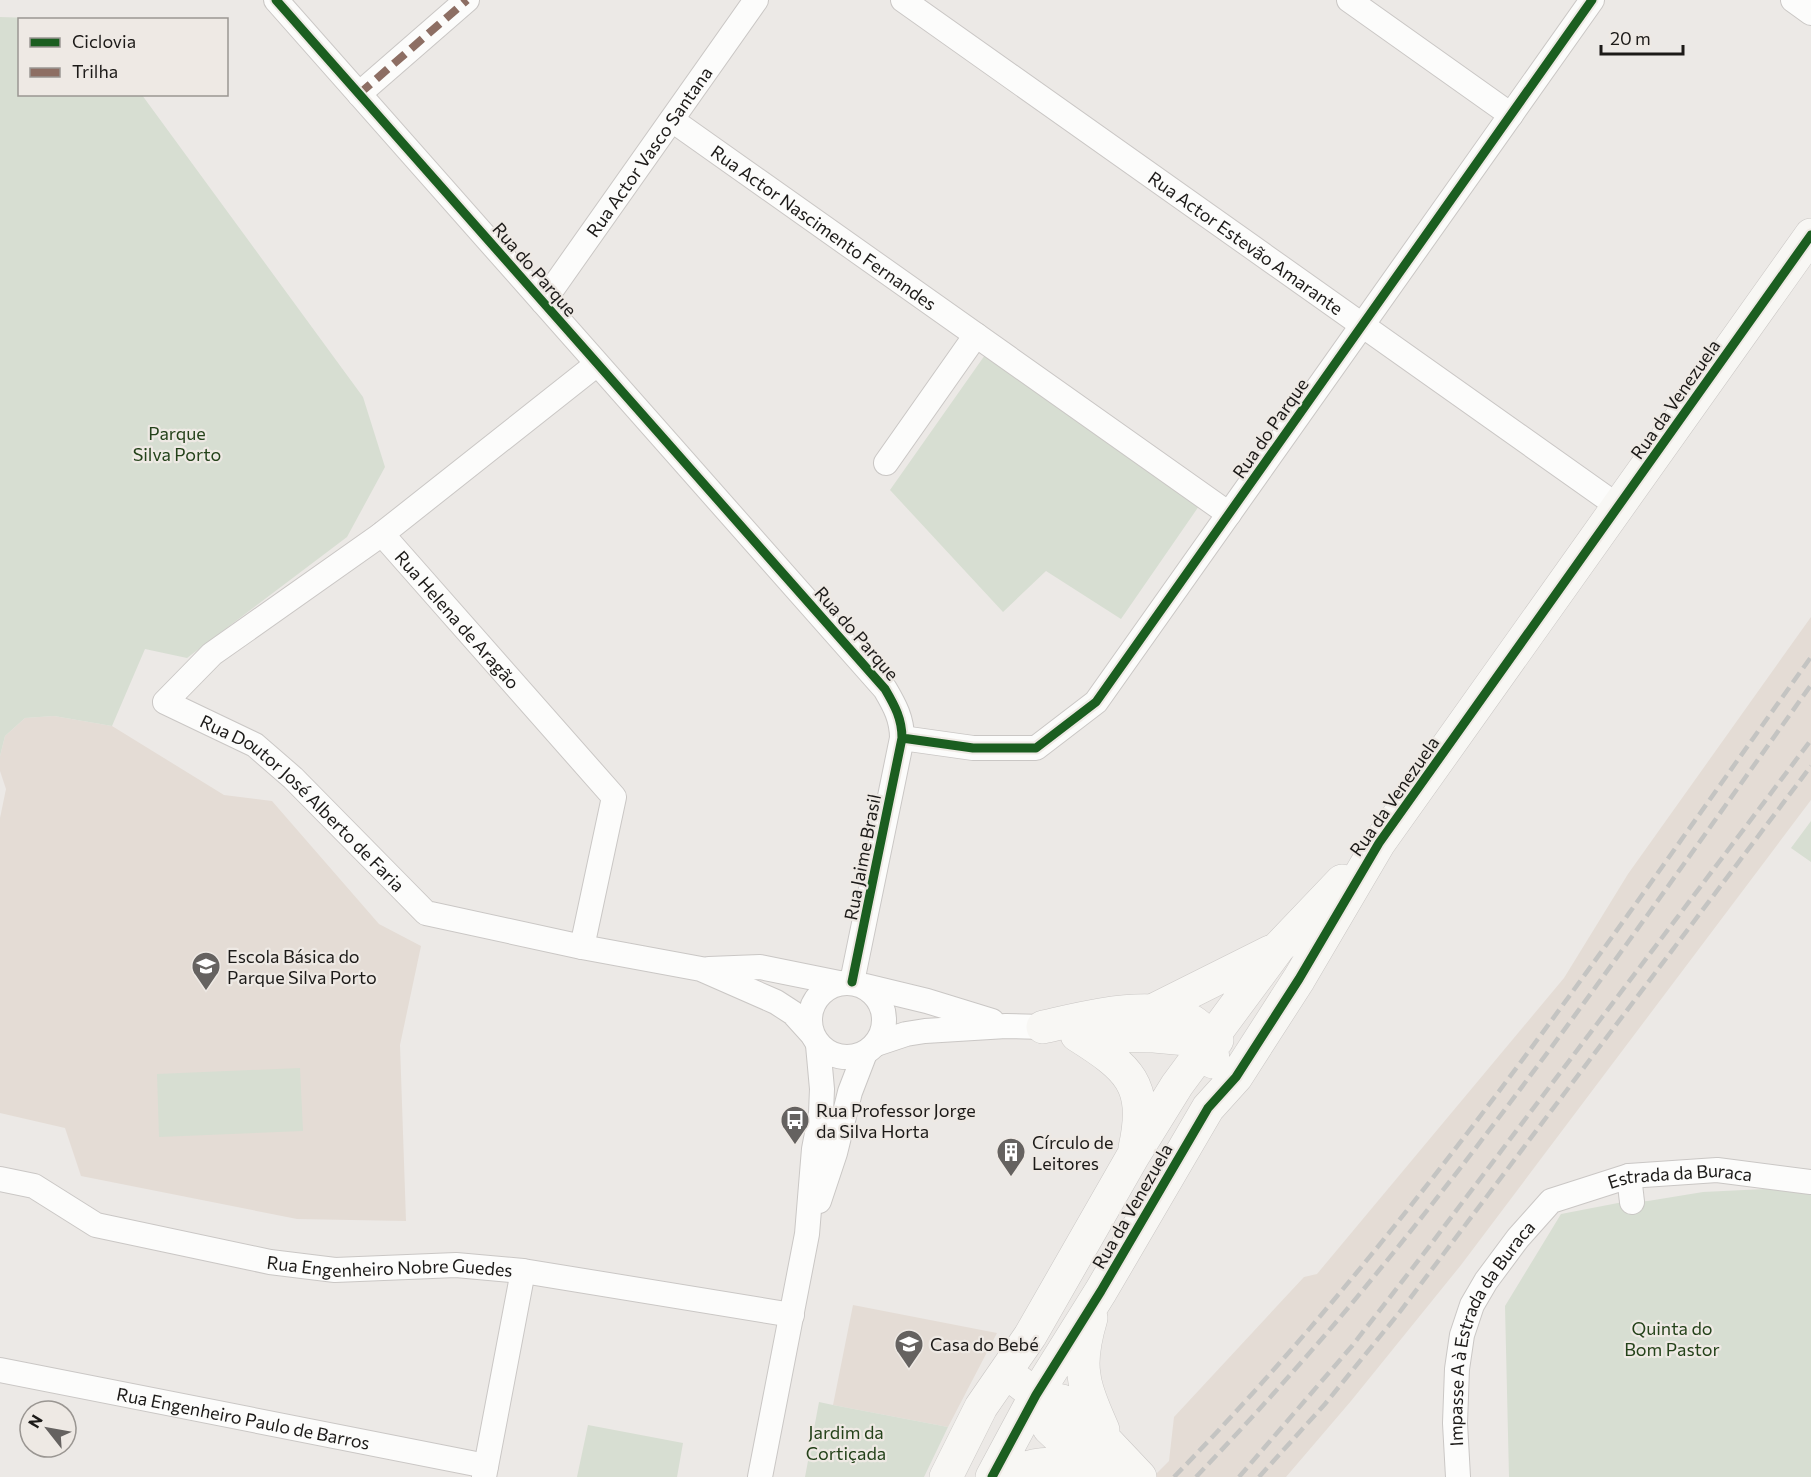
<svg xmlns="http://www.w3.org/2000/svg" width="1811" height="1477" font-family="Commissioner,sans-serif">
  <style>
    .built { fill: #e4dcd5 }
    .green { fill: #d7ded2 }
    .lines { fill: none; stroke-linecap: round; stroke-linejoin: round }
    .street-casing { stroke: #cac7c5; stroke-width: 26 }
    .secondary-casing { stroke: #cac7c5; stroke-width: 34 }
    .street { stroke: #fcfcfb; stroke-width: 24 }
    .secondary { stroke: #f8f7f4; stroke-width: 33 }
    .rail { stroke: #c4c4c2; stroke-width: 4.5; stroke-dasharray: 12 6; stroke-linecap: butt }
    .quiet { stroke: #8d6e63; stroke-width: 8; stroke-dasharray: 15 8; stroke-linecap: butt }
    .cycleway-casing { stroke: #eee9e4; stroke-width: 13 }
    .cycleway { stroke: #1b5e20; stroke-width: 9 }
    .labels { text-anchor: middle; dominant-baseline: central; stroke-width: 4.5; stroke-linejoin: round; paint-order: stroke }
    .street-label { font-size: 18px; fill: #1c1a18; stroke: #eee9e4 }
    .park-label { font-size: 18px; fill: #24421a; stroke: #eee9e4 }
    .poi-label { font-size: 18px; fill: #1c1a18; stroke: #eee9e4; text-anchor: start }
  </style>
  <rect width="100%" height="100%" fill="#ece9e6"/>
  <!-- built -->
  <path class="built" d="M1811,617V800L1461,1265L1351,1401L1286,1477H1153L1169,1461L1174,1417L1304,1277L1317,1274L1564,978L1628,874Z
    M54,716L112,726L224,795L272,801L379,924L421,946L400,1045L406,1221L297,1219L81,1176L65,1128L0,1113V818L6,789L0,771V756L5,736L25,718Z
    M853,1305L997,1333L948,1427L833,1405Z"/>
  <!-- green -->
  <path class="green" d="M0,17L65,19L20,20V94L142,95L363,397L385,467L347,537L187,658L145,649L112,726L54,716L25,718L5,736L0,756Z
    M985,355L1199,506L1121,619L1046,571L1003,612L890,490Z
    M1811,821V862L1791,848Z
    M300,1068L303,1131L159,1137L157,1074Z
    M1787,1188L1811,1191V1477H1509L1505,1306L1561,1214L1618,1203L1648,1201L1703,1192Z
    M819,1402L833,1405L948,1427L924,1477H805Z
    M588,1425L683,1443L677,1477H577Z"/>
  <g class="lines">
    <!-- street casing -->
    <g class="street-casing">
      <g id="street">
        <path d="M276,0L885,689C895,706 902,719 902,738L852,982"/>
        <path id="s1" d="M903,0L1619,507"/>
        <path d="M1349,0L1511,115"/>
        <path d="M1793,0L1811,13"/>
        <path d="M359,94L467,0"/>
        <path id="s2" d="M672,120L1229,514"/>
        <path id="s3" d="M543,302L756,0"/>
        <path id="s4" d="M597,364L382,534L212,654L165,702L255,745L293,778L426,913L582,947L701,969L776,1002L793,1013L812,1034"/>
        <path d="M886,463L976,335"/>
        <path id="s5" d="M382,534L614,797L582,947"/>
        <path d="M902,738L973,748H1036L1096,702L1592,0"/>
        <path d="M709,969L760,967L839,983"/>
        <circle cx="847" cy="1020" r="37"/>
        <path d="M865,986L927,1001L992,1021"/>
        <path d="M876,1044L906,1034L925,1031L1006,1026L1043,1027"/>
        <path d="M1629,1176L1632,1202"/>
        <path id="s6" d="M0,1179L34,1186L96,1225L270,1262L335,1270L456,1265L523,1271L792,1315"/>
        <path d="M819,1201L835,1153L850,1092L865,1053"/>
        <path id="s7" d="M0,1370L486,1466"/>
        <path d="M484,1477L523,1271"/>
        <path d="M760,1477L807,1234L814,1149L821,1113L822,1089L818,1045"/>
        <path id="s8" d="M1458,1477L1455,1423L1457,1369L1462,1335L1472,1305L1486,1281L1518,1238L1551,1201L1629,1176L1717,1170L1811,1182"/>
      </g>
    </g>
    <!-- secondary casing -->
    <g class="secondary-casing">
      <path id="secondary" d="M1154,1010L1270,952
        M1043,1027C1089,1017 1211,982 1213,1062
        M1077,1035C1129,1068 1149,1084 1135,1148
        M1080,1035L1154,1036L1209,1041L1217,1040
        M1091,1318C1086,1335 1081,1358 1084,1375C1086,1394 1096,1413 1103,1430
        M1019,1382L1036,1395L1062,1401L1072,1405L1140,1477
        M1036,1395L1049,1428L1101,1477
        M946,1477L981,1407L1030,1336L1133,1156L1177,1085L1279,947L1342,881
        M992,1477L1036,1395L1101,1291L1208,1108L1236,1077L1299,979L1379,843L1811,235
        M1011,1477C1036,1456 1070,1465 1098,1474"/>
    </g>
    <!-- street -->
    <use href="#street" class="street"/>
    <!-- secondary -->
    <use href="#secondary" class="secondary"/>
    <!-- rail -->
    <path class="rail" d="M1174,1477C1416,1229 1610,938 1811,657
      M1196,1477C1255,1415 1313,1351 1367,1285C1525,1093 1667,887 1811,685
      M1239,1477L1352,1346L1428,1248L1811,740
      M1259,1477L1325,1404L1399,1313L1811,766"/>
    <!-- quiet -->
    <path class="quiet" d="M359,94L467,0"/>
    <!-- cycleway casing -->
    <g class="cycleway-casing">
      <path id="cycleway" d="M276,0L885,689C895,706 902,719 902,738L852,982
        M902,738L973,748H1036L1096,702L1592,0
        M992,1477L1036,1395L1101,1291L1208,1108L1236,1077L1299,979L1379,843L1811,235"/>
    </g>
    <!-- cycleway -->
    <use href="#cycleway" class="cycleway"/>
  </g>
  <!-- icons -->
  <defs>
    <g id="school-pin" transform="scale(1.5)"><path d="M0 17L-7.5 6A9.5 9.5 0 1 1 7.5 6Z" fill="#656260" stroke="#eee9e4"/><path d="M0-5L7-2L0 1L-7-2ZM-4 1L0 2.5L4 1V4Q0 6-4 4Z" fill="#fff"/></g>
    <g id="bus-pin" transform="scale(1.5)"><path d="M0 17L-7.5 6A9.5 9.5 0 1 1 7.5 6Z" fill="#656260" stroke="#eee9e4"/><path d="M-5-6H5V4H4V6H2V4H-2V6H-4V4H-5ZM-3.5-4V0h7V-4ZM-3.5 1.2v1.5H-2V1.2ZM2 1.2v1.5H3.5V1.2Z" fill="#fff"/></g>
    <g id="building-pin" transform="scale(1.5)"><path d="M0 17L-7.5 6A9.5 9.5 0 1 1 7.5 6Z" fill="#656260" stroke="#eee9e4"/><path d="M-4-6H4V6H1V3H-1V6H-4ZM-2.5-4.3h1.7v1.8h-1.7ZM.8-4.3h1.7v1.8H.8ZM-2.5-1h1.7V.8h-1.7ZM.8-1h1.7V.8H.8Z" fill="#fff"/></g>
  </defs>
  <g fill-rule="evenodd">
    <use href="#school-pin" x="206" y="966"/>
    <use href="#bus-pin" x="795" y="1120"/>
    <use href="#building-pin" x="1011" y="1152"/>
    <use href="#school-pin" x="909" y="1344"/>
  </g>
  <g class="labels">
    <!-- street labels -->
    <g class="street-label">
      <text stroke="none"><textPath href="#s3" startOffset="184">Rua Actor Vasco Santana</textPath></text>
      <text stroke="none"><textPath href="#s2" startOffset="186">Rua Actor Nascimento Fernandes</textPath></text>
      <text stroke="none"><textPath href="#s1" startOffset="420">Rua Actor Estevão Amarante</textPath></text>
      <text transform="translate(535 269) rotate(49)">Rua do Parque</text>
      <text transform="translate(1675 399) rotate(-55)">Rua da Venezuela</text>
      <text transform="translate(1270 428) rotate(-55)">Rua do Parque</text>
      <text stroke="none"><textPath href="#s5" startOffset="114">Rua Helena de Aragão</textPath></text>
      <text transform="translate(857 633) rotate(49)">Rua do Parque</text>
      <text transform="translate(1394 796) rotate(-55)">Rua da Venezuela</text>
      <text stroke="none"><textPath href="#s4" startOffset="722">Rua Doutor José Alberto de Faria</textPath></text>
      <text transform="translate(862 857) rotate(-79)">Rua Jaime Brasil</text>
      <text stroke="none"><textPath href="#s8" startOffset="438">Estrada da Buraca</textPath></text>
      <text transform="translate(1132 1206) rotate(-60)">Rua da Venezuela</text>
      <text stroke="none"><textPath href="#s6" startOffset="406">Rua Engenheiro Nobre Guedes</textPath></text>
      <text stroke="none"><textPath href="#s8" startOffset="153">Impasse A à Estrada da Buraca</textPath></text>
      <text stroke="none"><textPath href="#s7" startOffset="248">Rua Engenheiro Paulo de Barros</textPath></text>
    </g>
    <!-- park labels -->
    <g class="park-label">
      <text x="177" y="433">Parque<tspan x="177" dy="21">Silva Porto</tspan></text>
      <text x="1672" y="1328">Quinta do<tspan x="1672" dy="21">Bom Pastor</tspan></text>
      <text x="846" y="1432">Jardim da<tspan x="846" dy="21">Cortiçada</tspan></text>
    </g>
    <!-- poi labels -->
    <g class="poi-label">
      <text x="227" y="956">Escola Básica do<tspan x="227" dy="21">Parque Silva Porto</tspan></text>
      <text x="816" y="1110">Rua Professor Jorge<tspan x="816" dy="21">da Silva Horta</tspan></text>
      <text x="1032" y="1142">Círculo de<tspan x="1032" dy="21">Leitores</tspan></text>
      <text x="930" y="1344">Casa do Bebé</text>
    </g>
  </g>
  <!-- legend -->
  <rect x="18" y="18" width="210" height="78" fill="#eee9e4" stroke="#9a9692" stroke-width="1.5"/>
  <rect x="30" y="38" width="30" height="9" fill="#1b5e20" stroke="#9a9692" stroke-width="1.5"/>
  <text x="72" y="48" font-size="18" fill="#1c1a18">Ciclovia</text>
  <rect x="30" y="68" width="30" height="9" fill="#8d6e63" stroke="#9a9692" stroke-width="1.5"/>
  <text x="72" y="78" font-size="18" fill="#1c1a18">Trilha</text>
  <!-- north arrow -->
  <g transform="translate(48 1429) rotate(301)"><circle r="28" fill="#eee9e4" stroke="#9a9692" stroke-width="1.5"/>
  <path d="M0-4.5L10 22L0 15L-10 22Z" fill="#656260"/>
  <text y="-9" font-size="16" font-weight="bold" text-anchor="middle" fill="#1c1a18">N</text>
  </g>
  <!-- scale -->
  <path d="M1601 45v9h82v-9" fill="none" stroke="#1c1a18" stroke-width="3"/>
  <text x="1610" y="45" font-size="18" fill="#1c1a18" stroke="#eee9e4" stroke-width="4.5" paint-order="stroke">20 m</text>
</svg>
